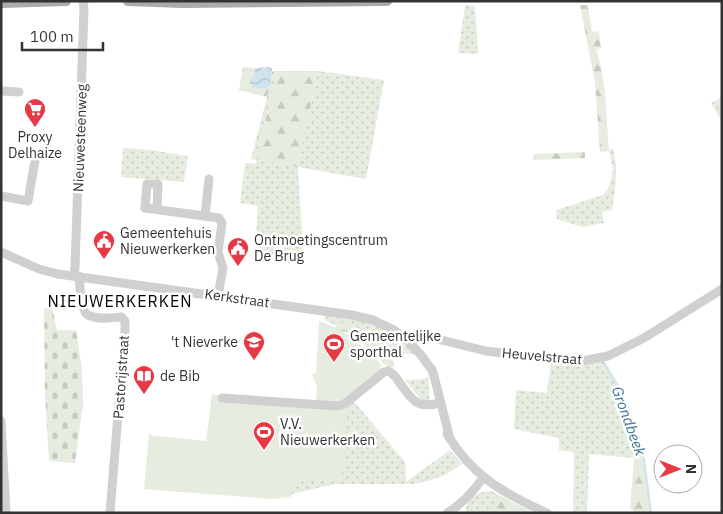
<svg xmlns="http://www.w3.org/2000/svg" width="723" height="514" font-family="'IBM Plex Sans',sans-serif">
  <style>
    .grass { fill: url(#grass-dots) }
    .forest { fill: url(#forest-firs) }
    .cemetery { fill: url(#cemetery-stones) }
    .park { fill: url(#park-crowns) }
    .garden { fill: #e6ecdf }
    .water { fill: url(#water-waves) }
    .lines { fill: none; stroke-linecap: round; stroke-linejoin: round }
    .stream { stroke: #cfe2ee; stroke-width: 2 }
    .minor { stroke: #d0d0d0; stroke-width: 9 }
    .major { stroke: #ababab; stroke-width: 10 }
    .labels { text-anchor: middle; dominant-baseline: central; stroke-width: 5; stroke-linejoin: round; paint-order: stroke }
    .poi-label { font-size: 14px; fill: #333; stroke: #fff; text-anchor: start }
    .street-label { font-size: 14px; fill: #333; stroke: #fff }
    .water-label { font-size: 15px; font-style: italic; fill: #3f7597; stroke: #fff }
    .quarter-label { font-size: 16px; letter-spacing: 1px; fill: #000; stroke: #fff }
  </style>
  <defs>
    <pattern id="grass-dots" width="8" height="8" patternUnits="userSpaceOnUse" patternTransform="scale(1.25)"><rect width="8" height="8" fill="#e6ecdf"/><path d="M2 2h.1M6 6h.1" fill="none" stroke="#c6cbc0" stroke-width="1.8" stroke-linecap="round"/></pattern>
    <pattern id="forest-firs" width="22" height="20" patternUnits="userSpaceOnUse" patternTransform="scale(1.25)"><rect width="22" height="20" fill="#e6ecdf"/><path d="M5 1l3.5 6h-7zM16 11l3.5 6h-7z" fill="#c6cbc0"/></pattern>
    <pattern id="cemetery-stones" width="16" height="16" patternUnits="userSpaceOnUse" patternTransform="scale(1.25)"><rect width="16" height="16" fill="#e6ecdf"/><path d="M2 7V4a2 2 0 0 1 4 0v3zM10 15v-3a2 2 0 0 1 4 0v3z" fill="#c6cbc0"/></pattern>
    <pattern id="park-crowns" width="20" height="18" patternUnits="userSpaceOnUse" patternTransform="scale(1.25)"><rect width="20" height="18" fill="#e6ecdf"/><path d="M2 6a3 3 0 1 1 6 0M12 15a3 3 0 1 1 6 0" fill="none" stroke="#c6cbc0"/></pattern>
    <pattern id="water-waves" width="16" height="10" patternUnits="userSpaceOnUse" patternTransform="scale(1.25)"><rect width="16" height="10" fill="#cfe2ee"/><path d="M0 5q4-4 8 0t8 0" fill="none" stroke="#b2c2cd"/></pattern>
  </defs>
  <rect width="100%" height="100%" fill="#fff"/>
  <!-- grass -->
  <path class="grass" d="M465,5L475,6L478,54L458,53Z
    M272,71H277L256,160L298,166L318,71L384,80L366,179L298,167L303,250L273,255L255,254L258,206L240,203L245,163L256,164V160L251,159L267,97Z
    M722,97V122L711,103Z
    M123,148L151,150L188,156L184,182L121,177Z
    M613,149C619,171 615,188 612,210L602,212L604,223L582,227L557,219L556,210L603,195L609,187L612,177L613,169L609,151Z
    M325,315C365,322 388,324 416,354L389,353L395,367L388,368C368,345 351,332 324,320Z
    M551,361H604L618,383L628,404L644,455L645,459L589,454L587,513H573L574,452L559,450V438L514,429L516,390L547,393Z
    M428,377L430,400L428,402H423L405,380L424,379Z
    M353,400L405,462L406,482L450,450L462,464L445,475L428,481L413,484H335L292,494L293,478L348,403Z
    M490,491L500,495L496,498L497,507L508,513H466C465,498 477,492 490,491Z"/>
  <!-- forest -->
  <path class="forest" d="M580,5H588L592,32L599,31L601,48L596,49C607,81 606,118 609,151L600,152L595,83Z
    M243,67L257,68L255,70L251,88L267,89L270,85L267,97L239,90Z
    M277,71H318L298,167L256,160Z
    M585,152V158L533,160L534,154Z
    M634,459H645L651,508L650,513H635L630,508Z
    M500,495L512,502L535,513H508L497,507L496,502V498Z"/>
  <!-- cemetery -->
  <path class="cemetery" d="M52,307L57,330H76L82,369L83,403L75,463L49,461L45,395L44,309Z"/>
  <!-- park -->
  <path class="park" d="M343,322H348L352,325L349,332H335L323,323L335,328L337,325H341Z"/>
  <!-- garden -->
  <path class="garden" d="M319,321L337,328L355,340L381,364L380,371L348,404L342,482L293,478L292,494L290,497L271,499L144,489L149,435L206,441L212,394L224,396L316,402L317,387L312,374L316,373Z"/>
  <!-- water -->
  <path class="water" d="M268,67L272,68V69L270,85L267,89L251,88L255,69L257,68Z"/>
  <g class="lines">
    <!-- stream -->
    <path class="stream" d="M603,361L621,393L636,435L639,449L642,455L644,460L651,513"/>
    <!-- minor -->
    <path class="minor" d="M1,91L19,92
      M1,196L28,201L36,155
      M157,209L158,184H147L145,208L219,218L222,223L218,252L223,268L218,296
      M205,216L209,179
      M1,252L39,269L58,274L352,315L373,320L394,330L408,341L421,355L432,370L434,376L450,439
      M74,275L75,267L84,9L83,1
      M79,276C80,284 81,312 88,315C97,320 112,318 121,317L125,321V329L110,513
      M408,341L417,334L486,351L577,362L608,356L644,338L722,289
      M222,398L338,406L342,405L347,402L384,372L388,371C393,373 396,377 399,382C413,400 415,409 440,403
      M1,421L6,513
      M447,434C472,476 503,493 547,513
      M447,513C462,504 473,492 483,478"/>
    <!-- major -->
    <path class="major" d="M128,1L182,3L387,1
      M1,3L66,1"/>
  </g>
  <!-- icons -->
  <defs>
    <g id="supermarket-pin" transform="scale(1.125)"><path d="M0 17L-7.5 6A9.5 9.5 0 1 1 7.5 6Z" fill="#e63946" stroke="#fff"/><path d="M-6-5.5h2.5l.6 2H6L4.5 2H-2.5L-4.4-4H-6ZM-1.5 3.2a1.3 1.3 0 1 0 .1 0ZM3 3.2a1.3 1.3 0 1 0 .1 0Z" fill="#fff"/></g>
    <g id="civic-pin" transform="scale(1.125)"><path d="M0 17L-7.5 6A9.5 9.5 0 1 1 7.5 6Z" fill="#e63946" stroke="#fff"/><path d="M-.6-6.5H3V-4.5H.6V-3L4-1V1h2V6H-6V1h2V-1L-.6-3ZM-1.2 2.5V6h2.4V2.5Z" fill="#fff"/></g>
    <g id="school-pin" transform="scale(1.125)"><path d="M0 17L-7.5 6A9.5 9.5 0 1 1 7.5 6Z" fill="#e63946" stroke="#fff"/><path d="M0-5L7-2L0 1L-7-2ZM-4 1L0 2.5L4 1V4Q0 6-4 4Z" fill="#fff"/></g>
    <g id="stadium-pin" transform="scale(1.125)"><path d="M0 17L-7.5 6A9.5 9.5 0 1 1 7.5 6Z" fill="#e63946" stroke="#fff"/><path d="M0-5a6.5 5 0 1 0 0 10a6.5 5 0 1 0 0-10ZM-3.5-1.8h7v3.6h-7Z" fill="#fff"/></g>
    <g id="library-pin" transform="scale(1.125)"><path d="M0 17L-7.5 6A9.5 9.5 0 1 1 7.5 6Z" fill="#e63946" stroke="#fff"/><path d="M-6-4Q-3-5.5-.7-3.5V5Q-3 3-6 4ZM6-4Q3-5.5 .7-3.5V5Q3 3 6 4Z" fill="#fff"/></g>
  </defs>
  <g fill-rule="evenodd">
    <use href="#supermarket-pin" x="35" y="109"/>
    <use href="#civic-pin" x="104" y="241"/>
    <use href="#civic-pin" x="238" y="248"/>
    <use href="#school-pin" x="254" y="342"/>
    <use href="#stadium-pin" x="334" y="344"/>
    <use href="#library-pin" x="144" y="376"/>
    <use href="#stadium-pin" x="264" y="432"/>
  </g>
  <g class="labels">
    <!-- poi labels -->
    <g class="poi-label">
      <text x="35" y="137" text-anchor="middle">Proxy<tspan x="35" dy="16">Delhaize</tspan></text>
      <text x="120" y="233">Gemeentehuis<tspan x="120" dy="16">Nieuwerkerken</tspan></text>
      <text x="254" y="240">Ontmoetingscentrum<tspan x="254" dy="16">De Brug</tspan></text>
      <text x="350" y="336">Gemeentelijke<tspan x="350" dy="16">sporthal</tspan></text>
      <text x="238" y="342" text-anchor="end">'t Nieverke</text>
      <text x="160" y="376">de Bib</text>
      <text x="280" y="424">V.V.<tspan x="280" dy="16">Nieuwerkerken</tspan></text>
    </g>
    <!-- street labels -->
    <g class="street-label">
      <text transform="translate(80 138) rotate(-88)">Nieuwesteenweg</text>
      <text transform="translate(237 298) rotate(8)">Kerkstraat</text>
      <text transform="translate(542 356) rotate(5)">Heuvelstraat</text>
      <text transform="translate(121 377) rotate(-86)">Pastorijstraat</text>
    </g>
    <!-- water labels -->
    <g class="water-label">
      <text transform="translate(629 421) rotate(70)">Grondbeek</text>
    </g>
    <!-- quarter labels -->
    <g class="quarter-label">
      <text x="120" y="301">NIEUWERKERKEN</text>
    </g>
  </g>
  <!-- border -->
  <rect width="723" height="514" fill="none" stroke="#333333" stroke-width="5"/>
  <!-- north arrow -->
  <g transform="translate(678 469) rotate(90)"><circle r="24" fill="#ffffff" stroke="#adadad"/>
  <path d="M0-4L9 19L0 12L-9 19Z" fill="#e63946"/>
  <text y="-8" font-size="14" font-weight="bold" text-anchor="middle" fill="#333333">N</text>
  </g>
  <!-- scale -->
  <path d="M22 42v8h81v-8" fill="none" stroke="#333333" stroke-width="2.5"/>
  <text x="30" y="42" font-size="15" fill="#333333" stroke="#ffffff" stroke-width="4" paint-order="stroke">100 m</text>
</svg>
